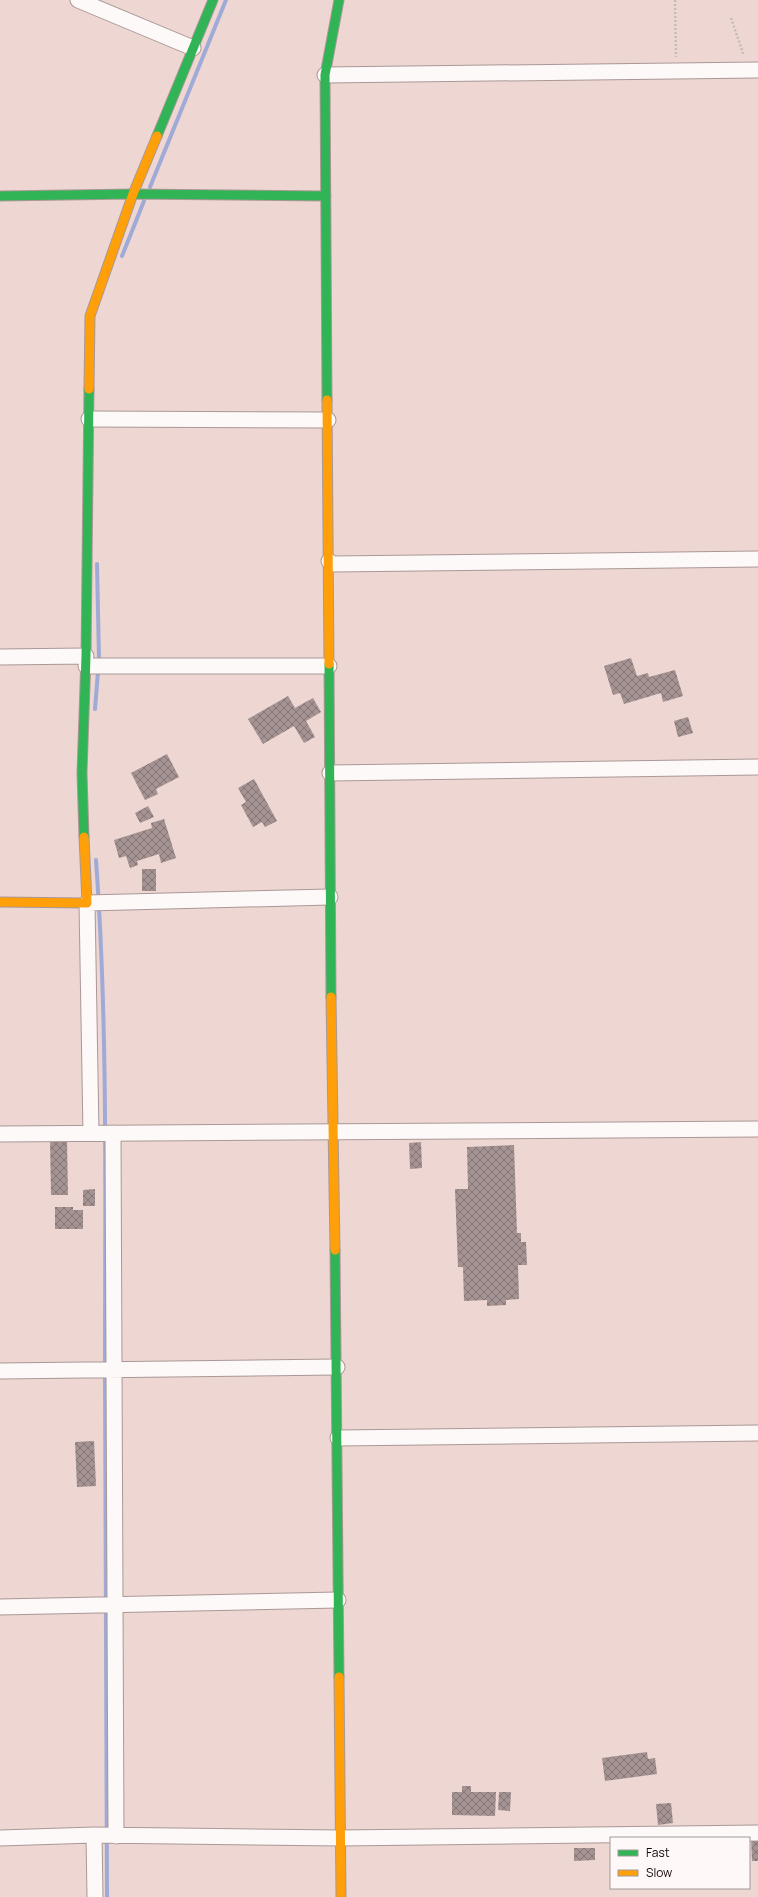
<svg xmlns="http://www.w3.org/2000/svg" width="758" height="1897" font-family="Manrope,sans-serif">
  <style>
    .lines { fill: none; stroke-linecap: round; stroke-linejoin: round }
    .stream { stroke: #9fabd6; stroke-width: 4 }
    .building { fill: url(#building-cross-hatch) }
    .street-casing { stroke: #aa9896; stroke-width: 17 }
    .fast-casing { stroke: #aa9896; stroke-width: 11 }
    .slow-casing { stroke: #aa9896; stroke-width: 11 }
    .path { stroke: #c4bbba; stroke-width: 2.5; stroke-dasharray: 2 2; stroke-linecap: butt }
    .street { stroke: #fcf9f8; stroke-width: 15 }
    .fast { stroke: #30b455; stroke-width: 9 }
    .slow { stroke: #ff9f0a; stroke-width: 9 }
  </style>
  <defs>
    <pattern id="building-cross-hatch" width="8" height="8" patternUnits="userSpaceOnUse"><rect width="8" height="8" fill="#a59393"/><path d="M0 0l8 8M0 8l8-8" fill="none" stroke="#857676"/></pattern>
  </defs>
  <rect width="100%" height="100%" fill="#eed6d3"/>
  <g class="lines">
    <!-- stream -->
    <path class="stream" d="M150,187L226,0
      M122,256L144,201
      M95,709L99,659L97,564
      M96,860C108,1028 105,1198 105,1367
      M105,1373L107,1897"/>
  </g>
  <!-- building -->
  <path class="building" d="M631,658L637,676L648,673L649,677L675,670L683,696L663,702L661,693L624,704L620,693L613,695L604,666Z
    M288,696L295,708L313,698L321,712L306,721L315,737L304,743L294,726L263,744L248,719Z
    M688,717L693,733L678,737L674,721Z
    M167,754L179,777L156,789L158,794L145,800L131,773Z
    M254,779L277,821L265,827L262,822L253,827L241,805L246,802L238,788Z
    M148,806L154,817L140,823L135,813Z
    M164,819L176,858L161,863L159,854L137,861L138,865L130,868L126,856L119,858L114,840L152,828L151,823Z
    M142,869H156V891H142Z
    M50,1140H67L68,1195H51Z
    M421,1142L422,1168L410,1169L409,1143Z
    M514,1145L517,1233H521V1242H526L527,1265H518L519,1299L506,1300V1305L487,1306V1300L464,1301L463,1267H458L455,1189H468L467,1147Z
    M95,1189V1206H83V1190Z
    M55,1207H73V1210H83V1229H55Z
    M94,1441L96,1486L77,1487L75,1442Z
    M647,1752L648,1759L655,1758L657,1774L605,1781L602,1758Z
    M462,1786H471V1792H496L495,1816L452,1815V1792H462Z
    M499,1792H511L510,1811L498,1810Z
    M671,1803L673,1823L658,1825L656,1804Z
    M751,1837H758V1861H752Z
    M574,1848H595V1860L574,1861Z"/>
  <g class="lines">
    <!-- street casing -->
    <g class="street-casing">
      <path id="street" d="M78,0L193,48
        M325,75L758,70
        M89,419L328,420
        M329,561L332,564L758,559
        M0,657L86,656
        M86,666H329
        M330,773L758,767
        M91,1133L87,903L330,897
        M113,1133L116,1836
        M0,1134L758,1129
        M0,1371L337,1367
        M338,1438L758,1433
        M0,1607L338,1600
        M94,1835L95,1897
        M0,1838L94,1835L340,1838L758,1833"/>
    </g>
    <!-- fast casing -->
    <g class="fast-casing">
      <path id="fast" d="M157,136L213,0
        M0,196L133,194L326,196
        M327,400L325,75L339,0
        M329,664L331,997
        M84,837L82,773L86,656L89,389
        M335,1250L339,1677"/>
    </g>
    <!-- slow casing -->
    <g class="slow-casing">
      <path id="slow" d="M89,389L90,316L133,194L157,136
        M327,400L329,664
        M0,902L87,903L84,837
        M331,997L335,1250
        M339,1677L341,1897"/>
    </g>
    <!-- path -->
    <path class="path" d="M675,0L676,57
      M731,18L744,56"/>
    <!-- street -->
    <use href="#street" class="street"/>
    <!-- fast -->
    <use href="#fast" class="fast"/>
    <!-- slow -->
    <use href="#slow" class="slow"/>
  </g>
  <!-- legend -->
  <rect x="610" y="1837" width="140" height="52" fill="#fef9f8" stroke="#a19998"/>
  <rect x="618" y="1850" width="20" height="6" fill="#30b455" stroke="#a19998"/>
  <text x="646" y="1857" font-size="12" fill="#160807">Fast</text>
  <rect x="618" y="1870" width="20" height="6" fill="#ff9f0a" stroke="#a19998"/>
  <text x="646" y="1877" font-size="12" fill="#160807">Slow</text>
</svg>
